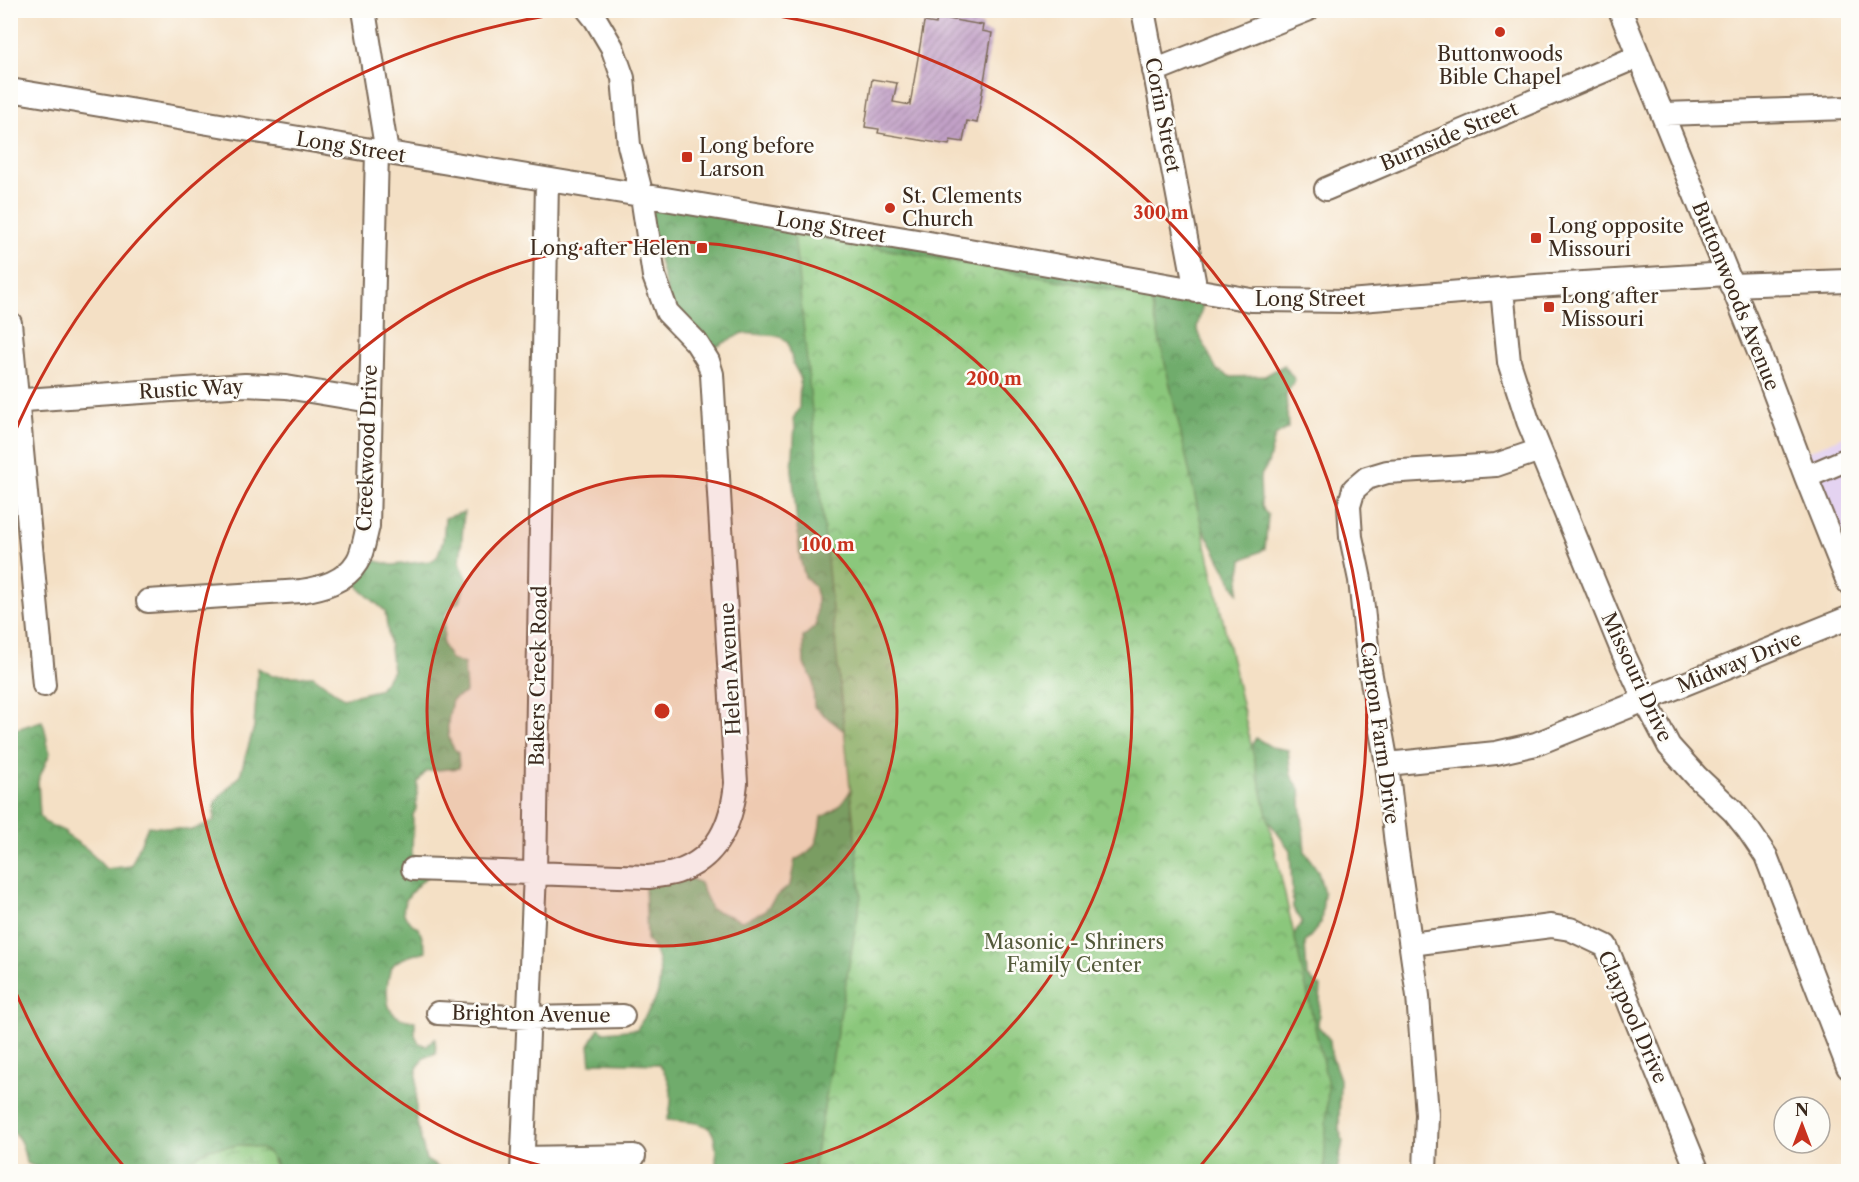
<svg xmlns="http://www.w3.org/2000/svg" width="1859" height="1182" font-family="'Libre Caslon Text',serif">
  <style>
    .built { fill: #e4d3f1 }
    .forest { fill: url(#forest-crowns); stroke: #566b45; stroke-width: 1.5 }
    .wetland { fill: url(#wetland-marsh); stroke: #63784d; stroke-width: 1.5 }
    .park { fill: url(#park-crowns); stroke: #63784d; stroke-width: 1.5 }
    .building { fill: url(#building-hatch) }
    .lines { fill: none; stroke-linecap: round; stroke-linejoin: round }
    .minor-casing { stroke: #7c6a58; stroke-width: 26 }
    .minor { stroke: #fff; stroke-width: 22 }
    .ring { fill: none; stroke: #c8321e; stroke-width: 3 }
    .poi-dot { fill: #c8321e; stroke: #fdfcf7; stroke-width: 2 }
    .labels { text-anchor: middle; dominant-baseline: central; stroke-width: 5; stroke-linejoin: round; paint-order: stroke }
    .poi-label { font-size: 20px; fill: #3b2a1e; stroke: #fdfcf7; text-anchor: start }
    .street-label { font-size: 20px; fill: #3b2a1e; stroke: #fdfcf7 }
    .park-label { font-size: 20px; fill: #53593a; stroke: #fdfcf7 }
    .centre { fill: #c8321e; stroke: #fdfcf7; stroke-width: 3 }
    .ring-label { font-size: 18px; text-anchor: middle; font-weight: bold; fill: #c8321e; stroke: #fdfcf7; stroke-width: 5; stroke-linejoin: round; paint-order: stroke }
  </style>
  <defs>
    <pattern id="forest-crowns" width="20" height="18" patternUnits="userSpaceOnUse" patternTransform="scale(1.5)"><rect width="20" height="18" fill="#70ac6c"/><path d="M2 6a3 3 0 1 1 6 0M12 15a3 3 0 1 1 6 0" fill="none" stroke="#5d8c58"/></pattern>
    <pattern id="wetland-marsh" width="20" height="14" patternUnits="userSpaceOnUse" patternTransform="scale(1.5)"><rect width="20" height="14" fill="#8bc77c"/><path d="M1 5h8M5 5V1M11 12h8M15 12V8" fill="none" stroke="#73a265"/></pattern>
    <pattern id="park-crowns" width="20" height="18" patternUnits="userSpaceOnUse" patternTransform="scale(1.5)"><rect width="20" height="18" fill="#8bc77c"/><path d="M2 6a3 3 0 1 1 6 0M12 15a3 3 0 1 1 6 0" fill="none" stroke="#73a265"/></pattern>
    <pattern id="building-hatch" width="6" height="6" patternUnits="userSpaceOnUse" patternTransform="scale(1.5)"><rect width="6" height="6" fill="#c2a1c7"/><path d="M-1 1l2-2M0 6l6-6M5 7l2-2" fill="none" stroke="#9f83a1"/></pattern>
  </defs>
  <rect width="100%" height="100%" fill="#fdfcf7"/>
  <filter id="ink" filterUnits="userSpaceOnUse"><feTurbulence type="fractalNoise" baseFrequency=".0167" numOctaves="2"/><feDisplacementMap in="SourceGraphic" scale="12" xChannelSelector="R" yChannelSelector="G"/><feConvolveMatrix kernelMatrix="1 2 1 2 8 2 1 2 1" color-interpolation-filters="sRGB"/></filter>
  <filter id="wash" filterUnits="userSpaceOnUse"><feTurbulence type="fractalNoise" baseFrequency=".008" numOctaves="4" result="noise"/><feDisplacementMap in="SourceGraphic" scale="24" xChannelSelector="R" yChannelSelector="G"/><feGaussianBlur stdDeviation="1.35" result="paint"/><feColorMatrix in="noise" values="0 0 0 0 0 0 0 0 0 0 0 0 0 0 0 0 0 1.4 0 .05"/><feComposite in="paint" operator="in"/></filter>
  <g filter="url(#wash)">
    <rect width="100%" height="100%" fill="#f4e0c5"/>
    <!-- built -->
    <path class="built" d="M1848,434V580L1802,454Z"/>
    <!-- forest -->
    <path class="forest" d="M644,199L1206,293L1197,327L1201,339L1217,370L1231,377L1265,376L1284,365L1295,380L1286,394L1288,428L1275,436L1268,464L1260,477L1261,505L1268,516L1265,549L1242,560L1238,593L1196,516L1098,1171H716C717,1122 713,1124 667,1120C674,1101 673,1079 658,1064L597,1062L591,1064L589,1045L599,1028L605,1032L637,1029C643,1018 655,1004 658,992C662,973 660,953 647,940L645,885L683,875L700,883L711,909L742,921L764,912L775,898L790,885L795,860C818,849 818,840 821,817C843,808 847,796 859,776L844,731L814,707L813,680L804,664L803,637L816,626L817,597L814,586L805,577L800,558L792,469L795,426L793,419L799,408L800,377L793,364L788,343L779,336L742,333L703,354L677,332Z
      M464,512L460,563L468,580L464,586L460,602L452,605L445,615L443,645L451,659L464,664L466,692L452,700C448,718 443,739 458,753L459,768L426,771L418,782L416,809L413,815L412,855L429,874C413,890 386,911 419,928L426,951C417,954 402,957 395,963C386,972 384,1004 393,1013C399,1019 406,1020 415,1021V1035L419,1043L426,1046L435,1038L436,1053L425,1057L417,1068L416,1119L426,1160L442,1170L441,1171H277L275,1160L187,1163L188,1171H40L38,1168L26,1163C24,1151 22,1137 10,1130V731L42,721C47,731 46,743 50,753L38,781L40,816L44,822L66,832L65,834L87,849L106,869L131,866L148,826L192,830L214,821L215,802L240,775L254,727L258,668L272,676H313L343,698L378,690L393,671L385,611L361,590L354,577L366,558L392,565L431,561L437,557L443,541L445,518Z
      M1256,738L1271,747L1288,750L1291,776L1300,789L1305,852L1318,871L1324,893L1321,923L1305,943L1307,976L1321,987L1318,1026L1330,1040L1331,1054L1340,1079L1339,1129L1343,1141L1337,1171H1305L1285,950L1302,921L1293,908L1290,850L1239,781L1241,762Z"/>
    <!-- wetland -->
    <path class="wetland" d="M239,1145C260,1147 272,1148 277,1171H188L187,1163L208,1149Z"/>
    <!-- park -->
    <path class="park" d="M794,233L1150,297L1328,1085L1324,1171H813L861,896Z"/>
    <g id="blocks">
      <!-- building -->
      <path class="building" d="M937,17L983,25L982,31L992,33L977,123L967,121L963,142L950,140L949,145L878,133L879,129L865,127L872,79L897,83L893,102L910,105L924,22L936,24Z"/>
    </g>
  </g>
  <g filter="url(#ink)">
    <use href="#blocks" fill-opacity="0" stroke="#7c6a58" stroke-width="1.5"/>
    <g class="lines">
      <!-- minor casing -->
      <g class="minor-casing">
        <path id="minor" d="M364,10L387,153
          M1143,10L1196,291
          M1620,10L1759,352L1806,477L1848,582
          M1154,71L1307,10
          M10,90L929,243L1251,300L1348,301L1536,286L1727,274
          M1664,114L1848,108
          M1326,189L1639,56
          M1731,285L1848,281
          M1502,289L1509,362L1528,421L1624,655L1645,700L1669,746L1697,777L1733,811L1749,831L1766,856L1848,1067
          M10,323L44,685
          M10,401L245,385L286,387L370,401
          M1806,477L1848,459
          M148,601L301,591C321,588 345,582 357,562C363,553 365,537 368,526L377,151
          M1387,764L1496,753L1536,744L1848,618
          M413,869L648,877C657,876 668,875 677,872C718,858 732,823 736,783L712,374L708,361L696,342L667,312L654,276L642,196L629,145L623,78L612,47L596,20L588,10
          M1411,944L1551,926L1570,929L1606,946L1698,1172
          M438,1013L529,1018L623,1016
          M523,1158L634,1156
          M522,1172L535,873L547,180
          M1425,1172L1427,1114L1418,996L1396,844L1387,764L1369,665L1360,580L1351,537L1349,506L1354,489L1367,478L1387,472L1496,465L1540,450"/>
      </g>
      <!-- minor -->
      <use href="#minor" class="minor"/>
    </g>
  </g>
  <!-- distance rings -->
  <circle cx="662" cy="711" r="235" fill="#c8321e" fill-opacity=".12"/>
  <g class="ring">
    <circle cx="662" cy="711" r="235"/>
    <path d="M564 1171A470 470 0 1 1 760 1171"/>
    <path d="M126 1169A705 705 0 0 1 11 981M11 441A705 705 0 0 1 582 11M742 11A705 705 0 0 1 1198 1169"/>
  </g>
  <!-- markers -->
  <g class="poi-dot">
    <circle cx="1500" cy="32" r="6"/>
    <rect x="681" y="151" width="12" height="12" rx="3"/>
    <circle cx="890" cy="208" r="6"/>
    <rect x="1530" y="232" width="12" height="12" rx="3"/>
    <rect x="696" y="242" width="12" height="12" rx="3"/>
    <rect x="1543" y="301" width="12" height="12" rx="3"/>
  </g>
  <g class="labels">
    <!-- poi labels -->
    <g class="poi-label">
      <text x="1500" y="54" text-anchor="middle">Buttonwoods<tspan x="1500" dy="23">Bible Chapel</tspan></text>
      <text x="699" y="146">Long before<tspan x="699" dy="23">Larson</tspan></text>
      <text x="902" y="196">St. Clements<tspan x="902" dy="23">Church</tspan></text>
      <text x="1548" y="226">Long opposite<tspan x="1548" dy="23">Missouri</tspan></text>
      <text x="690" y="248" text-anchor="end">Long after Helen</text>
      <text x="1561" y="296">Long after<tspan x="1561" dy="23">Missouri</tspan></text>
    </g>
    <!-- street labels -->
    <g class="street-label">
      <text transform="translate(1163 115) rotate(79)">Corin Street</text>
      <text transform="translate(1449 136) rotate(-23)">Burnside Street</text>
      <text transform="translate(351 147) rotate(9)">Long Street</text>
      <text transform="translate(831 227) rotate(9)">Long Street</text>
      <text transform="translate(1736 296) rotate(68)">Buttonwoods Avenue</text>
      <text x="1310" y="299">Long Street</text>
      <text transform="translate(191 389) rotate(-3)">Rustic Way</text>
      <text transform="translate(367 448) rotate(-88)">Creekwood Drive</text>
      <text transform="translate(1739 662) rotate(-22)">Midway Drive</text>
      <text transform="translate(730 669) rotate(-93)">Helen Avenue</text>
      <text transform="translate(538 676) rotate(-89)">Bakers Creek Road</text>
      <text transform="translate(1637 677) rotate(65)">Missouri Drive</text>
      <text transform="translate(1380 733) rotate(82)">Capron Farm Drive</text>
      <text transform="translate(531 1014) rotate(1)">Brighton Avenue</text>
      <text transform="translate(1633 1017) rotate(66)">Claypool Drive</text>
    </g>
    <!-- park labels -->
    <g class="park-label">
      <text x="1074" y="942">Masonic - Shriners<tspan x="1074" dy="23">Family Center</tspan></text>
    </g>
  </g>
  <circle cx="662" cy="711" r="9" class="centre"/>
  <g class="ring-label">
    <text x="1161" y="219">300 m</text>
    <text x="994" y="385">200 m</text>
    <text x="828" y="551">100 m</text>
  </g>
  <!-- margin -->
  <rect width="1859" height="1182" fill="none" stroke="#fdfcf7" stroke-width="36"/>
  <!-- north arrow -->
  <g transform="translate(1802 1125)"><circle r="28" fill="#fdfcf7" stroke="#afa8a0" stroke-width="1.5"/>
  <path d="M0-4.5L10 22L0 15L-10 22Z" fill="#c8321e"/>
  <text y="-9" font-size="16" font-weight="bold" text-anchor="middle" fill="#3b2a1e">N</text>
  </g>
</svg>
